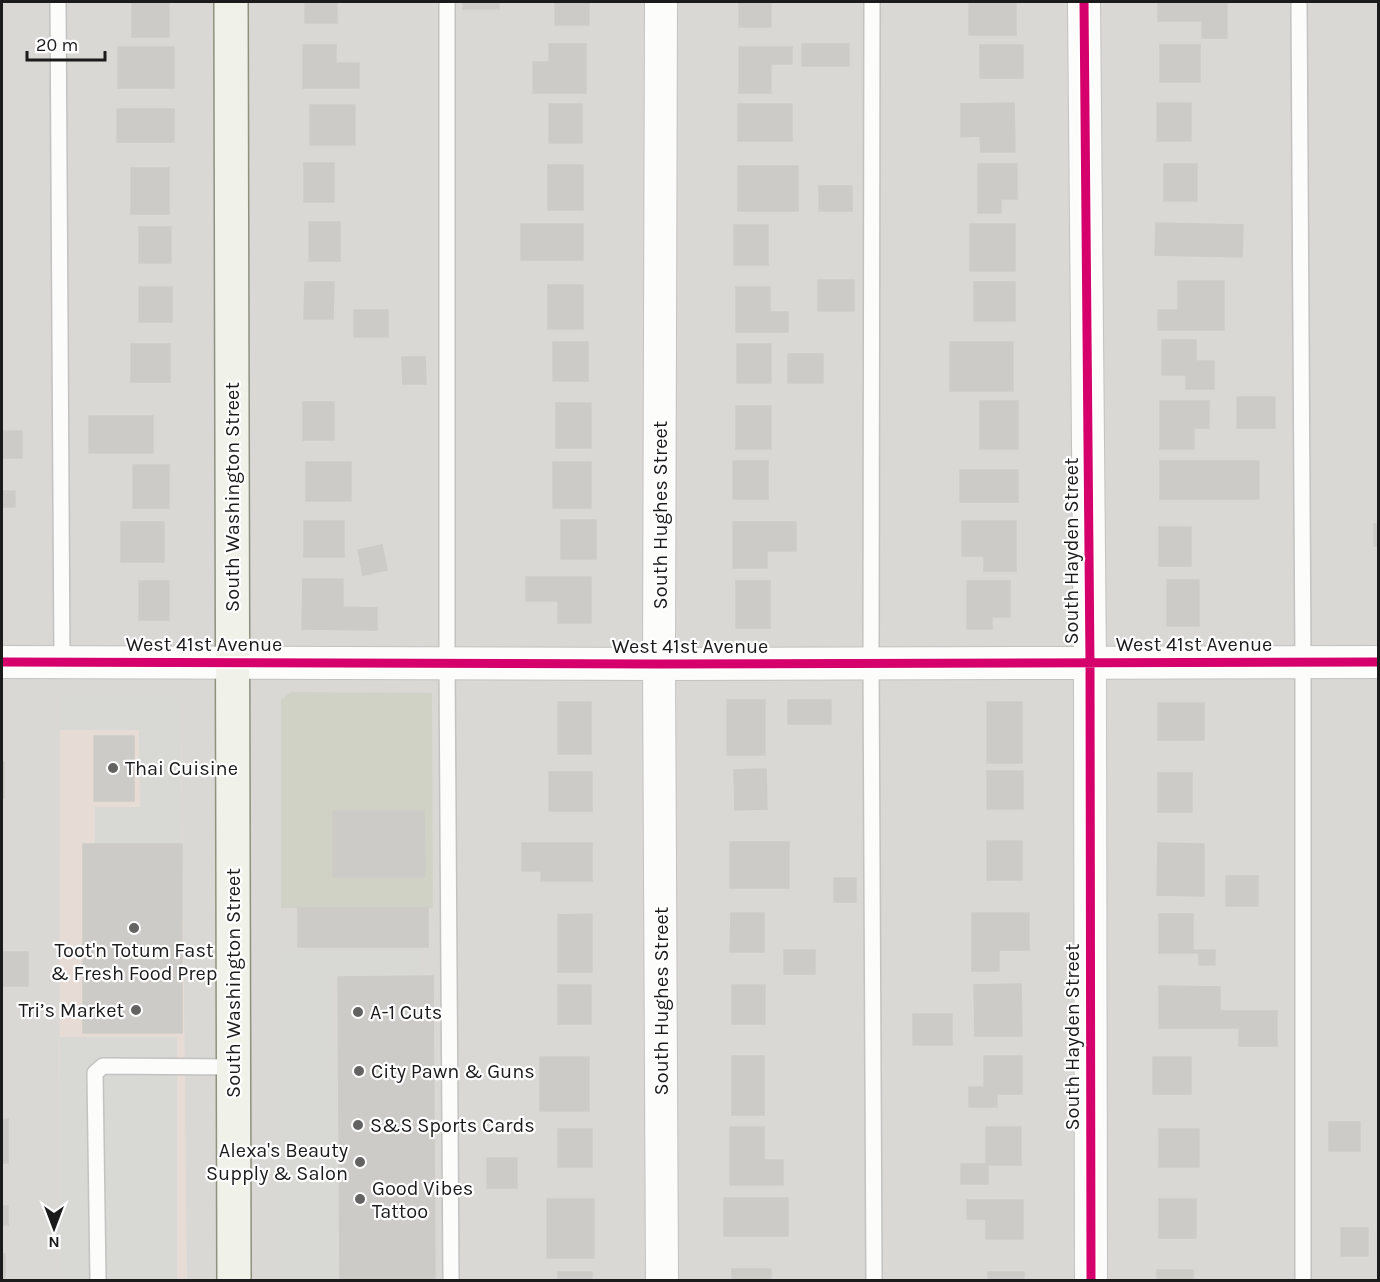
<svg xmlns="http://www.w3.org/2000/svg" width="1380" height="1282" font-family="Karla,sans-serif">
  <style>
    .residential { fill: #d9d8d5 }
    .commercial { fill: #e7dbd6 }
    .construction { fill: #d1d2c6 }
    .parking { fill: #d8d8d5 }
    .building { fill: #cccbc7; stroke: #cdcbc6; stroke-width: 1.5 }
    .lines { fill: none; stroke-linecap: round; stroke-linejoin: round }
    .service-casing { stroke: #c2c2c0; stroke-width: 18 }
    .minor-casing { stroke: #c2c2c0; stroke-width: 34 }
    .secondary-casing { stroke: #8e927e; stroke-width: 36 }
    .service { stroke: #fcfcfb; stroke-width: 15 }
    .minor { stroke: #fcfcfb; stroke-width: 32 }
    .secondary { stroke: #f0f2ea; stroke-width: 33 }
    .cycleway-casing { stroke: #fff; stroke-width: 13 }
    .cycleway { stroke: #d6006c; stroke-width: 9 }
    .poi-dot { fill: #636361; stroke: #fff; stroke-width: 2 }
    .labels { text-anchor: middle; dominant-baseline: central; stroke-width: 4.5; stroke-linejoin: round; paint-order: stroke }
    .street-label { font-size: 20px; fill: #1b1b1b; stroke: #fff }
    .poi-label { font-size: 20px; fill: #1b1b1b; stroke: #fff; text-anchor: start }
  </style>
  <rect width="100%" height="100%" fill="#eae9e4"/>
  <!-- residential -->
  <path class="residential" d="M2,2H1378V1280H2Z"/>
  <!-- commercial -->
  <path class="commercial" d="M164,693L181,702L187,1280H59L60,694Z"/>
  <!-- construction -->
  <path class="construction" d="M291,692L432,693L433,908H281V700Z"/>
  <!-- parking -->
  <path class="parking" d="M164,693L181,702L182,844H95V807H140L139,730H60V694Z
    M282,950H420L419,976L333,977L335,1280H280Z
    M60,1037H177V1280H59Z"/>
  <!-- building -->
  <path class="building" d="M132,2H169V37H132Z
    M305,2H337V23H305Z
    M463,2H499V9H463Z
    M555,2H589V25H555Z
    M739,2H771V27H739Z
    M969,2H1016V35H969Z
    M1158,2H1227V38H1202V21H1158Z
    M549,44H586V93H533V62H549Z
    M802,44H849V66H802Z
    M303,45H336V63H359V88H303Z
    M980,45H1023V78H980Z
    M1160,45H1200V82H1160Z
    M118,47H174V88H118Z
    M739,47H792V64H771V93H739Z
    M1014,103L1015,152H981L980,136L961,137V104Z
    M1157,103H1191V141H1157Z
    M549,104H582V143H549Z
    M738,104H792V141H738Z
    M310,105H355V145H310Z
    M117,109H174V142H117Z
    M304,163H334V202H304Z
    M978,164H1017V199H1001V213H978Z
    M1164,164H1197V201H1164Z
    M548,165H583V210H548Z
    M738,166H798V211H738Z
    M131,168H169V214H131Z
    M819,186H852V211H819Z
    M309,222H340V261H309Z
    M1156,223L1243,225L1242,257L1155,255Z
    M521,224H583V260H521Z
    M970,224H1015V271H970Z
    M734,225H768V265H734Z
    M139,227H171V263H139Z
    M818,280H854V311H818Z
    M1178,281H1224V330H1158V310H1178Z
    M305,282H334L333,319H304Z
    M974,282H1015V321H974Z
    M548,285H583V329H548Z
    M139,287H172V322H139Z
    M736,287H770V312H788V332H736Z
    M354,310H388V337H354Z
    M1162,340H1196V361H1214V389H1186V375H1162Z
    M553,342H588V381H553Z
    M950,342H1013V391H950Z
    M131,344H170V382H131Z
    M737,344H771V383H737Z
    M788,354H823V383H788Z
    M402,357H425L426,384H403Z
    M1237,397H1275V428H1237Z
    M980,401H1018V449H980Z
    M1160,401H1209V428H1194V449H1160Z
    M303,402H334V440H303Z
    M556,403H591V448H556Z
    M736,406H771V449H736Z
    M89,416H153V453H89Z
    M2,431H22V458H2Z
    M733,461H768V499H733Z
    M1160,461H1259V499H1160Z
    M306,462H351V501H306Z
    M553,462H591V508H553Z
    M133,465H169V508H133Z
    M960,470H1018V502H960Z
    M2,491H15V507H2Z
    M561,520H596V559H561Z
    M304,521H344V557H304Z
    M962,521H1016V571H984V556H962Z
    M121,522H164V562H121Z
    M733,522H796V551H767V568H733Z
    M1374,524H1378V546H1374Z
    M1159,527H1191V566H1159Z
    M382,545L387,570L363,575L358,550Z
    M526,577H591V623H558V601H526Z
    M303,579H343V607L377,608V630L302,629Z
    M1167,580H1199V626H1167Z
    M139,581H169V620H139Z
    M736,581H770V628H736Z
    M967,581H1010V617H992V629H967Z
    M727,700H765V755H727Z
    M788,700H831V724H788Z
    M558,702H591V754H558Z
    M987,702H1022V763H987Z
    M1158,703H1204V740H1158Z
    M94,736H134V801H94Z
    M2,762H4V798H2Z
    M766,769L767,809L735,810L734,770Z
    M987,771H1023V809H987Z
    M549,772H592V811H549Z
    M1158,773H1192V812H1158Z
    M333,811H424L425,877H333Z
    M987,841H1022V880H987Z
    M730,842H789V888H730Z
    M522,843H592V881H541V871H522Z
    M1158,843L1204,844V896L1157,895Z
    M83,844H182V1033H83Z
    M1226,876H1258V906H1226Z
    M834,878H856V902H834Z
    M298,908H428V947H298Z
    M731,913H764V952H730Z
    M972,913H1029V950H999V971H972Z
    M592,914V972H558V915Z
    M1159,914H1193V950H1215V965H1199V953H1159Z
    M784,950H815V974H784Z
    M2,952H28V986H2Z
    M433,976L435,1280H340L338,977Z
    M1021,984L1022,1036H975L974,985Z
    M558,985H591V1024H558Z
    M732,985H765V1024H732Z
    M1159,986L1220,987V1011H1277V1046H1239V1028H1159Z
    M913,1014H952V1045H913Z
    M732,1056H764V1115H732Z
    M984,1056H1022V1094H997V1107H969V1087H984Z
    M540,1057H589V1111H540Z
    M1153,1057H1191V1094H1153Z
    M8,1119V1163H2V1120Z
    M1329,1122H1360V1151H1329Z
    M730,1127H764V1160H783V1185H730Z
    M986,1127H1021V1165H988V1184H961V1164H986Z
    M558,1129H592V1167H558Z
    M1159,1129H1199V1167H1159Z
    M487,1158H517V1188H487Z
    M724,1198H788V1236H724Z
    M547,1199H594V1258H547Z
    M1159,1199H1196V1238H1159Z
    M967,1200H1023V1239H986V1219H967Z
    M2,1206H8V1225H2Z
    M1341,1228H1368V1256H1341Z
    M2,1254H5V1280H2Z
    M732,1269H771V1280H732Z
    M1157,1270H1193V1280H1157Z
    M558,1272H592V1280H558Z
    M988,1272H1024V1280H988Z"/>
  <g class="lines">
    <!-- service casing -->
    <g class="service-casing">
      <path id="service" d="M58,2L62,662
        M447,2V664L451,1280
        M872,2L871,663L874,1280
        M1299,2L1303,661V1280
        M98,1280L95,1073L103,1066L233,1067"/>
    </g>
    <!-- minor casing -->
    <g class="minor-casing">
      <path id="minor" d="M661,2L659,664L662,1280
        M1084,2L1090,663L1091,1280
        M2,662L659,664L1378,662"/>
    </g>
    <!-- secondary casing -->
    <g class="secondary-casing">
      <path id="secondary" d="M231,2L234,1280"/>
    </g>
    <!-- service -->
    <use href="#service" class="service"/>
    <!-- minor -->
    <use href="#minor" class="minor"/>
    <!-- secondary -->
    <use href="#secondary" class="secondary"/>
    <!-- cycleway casing -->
    <g class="cycleway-casing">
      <path id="cycleway" d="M1084,2L1090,663L1091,1280
        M2,662L659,664L1378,662"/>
    </g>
    <!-- cycleway -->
    <use href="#cycleway" class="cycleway"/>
  </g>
  <!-- markers -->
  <g class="poi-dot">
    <circle cx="113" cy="768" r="6"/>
    <circle cx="134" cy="928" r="6"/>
    <circle cx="136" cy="1010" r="6"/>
    <circle cx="358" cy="1012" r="6"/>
    <circle cx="359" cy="1071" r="6"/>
    <circle cx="358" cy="1125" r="6"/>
    <circle cx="360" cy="1162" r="6"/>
    <circle cx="360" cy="1199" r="6"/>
  </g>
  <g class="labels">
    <!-- street labels -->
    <g class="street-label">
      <text transform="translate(232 497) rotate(-90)">South Washington Street</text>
      <text transform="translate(660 515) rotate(-90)">South Hughes Street</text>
      <text transform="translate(1071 551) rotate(-90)">South Hayden Street</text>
      <text x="204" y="644">West 41st Avenue</text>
      <text x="1194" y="644">West 41st Avenue</text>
      <text x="690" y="646">West 41st Avenue</text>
      <text transform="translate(233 983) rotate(-90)">South Washington Street</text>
      <text transform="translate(661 1001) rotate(-90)">South Hughes Street</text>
      <text transform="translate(1072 1037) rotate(-90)">South Hayden Street</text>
    </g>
    <!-- poi labels -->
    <g class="poi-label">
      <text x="125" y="768">Thai Cuisine</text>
      <text x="134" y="950" text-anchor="middle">Toot'n Totum Fast<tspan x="134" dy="23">&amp; Fresh Food Prep</tspan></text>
      <text x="124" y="1010" text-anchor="end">Tri’s Market</text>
      <text x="370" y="1012">A-1 Cuts</text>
      <text x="371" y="1071">City Pawn &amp; Guns</text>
      <text x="370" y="1125">S&amp;S Sports Cards</text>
      <text x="348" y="1150" text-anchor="end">Alexa's Beauty<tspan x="348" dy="23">Supply &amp; Salon</tspan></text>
      <text x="372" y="1188">Good Vibes<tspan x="372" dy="23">Tattoo</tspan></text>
    </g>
  </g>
  <!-- border -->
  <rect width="1380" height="1282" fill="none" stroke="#1b1b1b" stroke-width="6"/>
  <!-- north arrow -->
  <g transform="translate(54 1228) rotate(180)" stroke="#ffffff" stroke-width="4.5" paint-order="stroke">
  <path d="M0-4.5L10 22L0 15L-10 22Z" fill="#1b1b1b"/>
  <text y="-9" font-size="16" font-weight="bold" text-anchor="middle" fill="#1b1b1b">N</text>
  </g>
  <!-- scale -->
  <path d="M27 51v9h78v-9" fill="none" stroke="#1b1b1b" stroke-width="3"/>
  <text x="36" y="51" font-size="18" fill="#1b1b1b" stroke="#ffffff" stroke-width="4.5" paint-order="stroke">20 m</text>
</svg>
